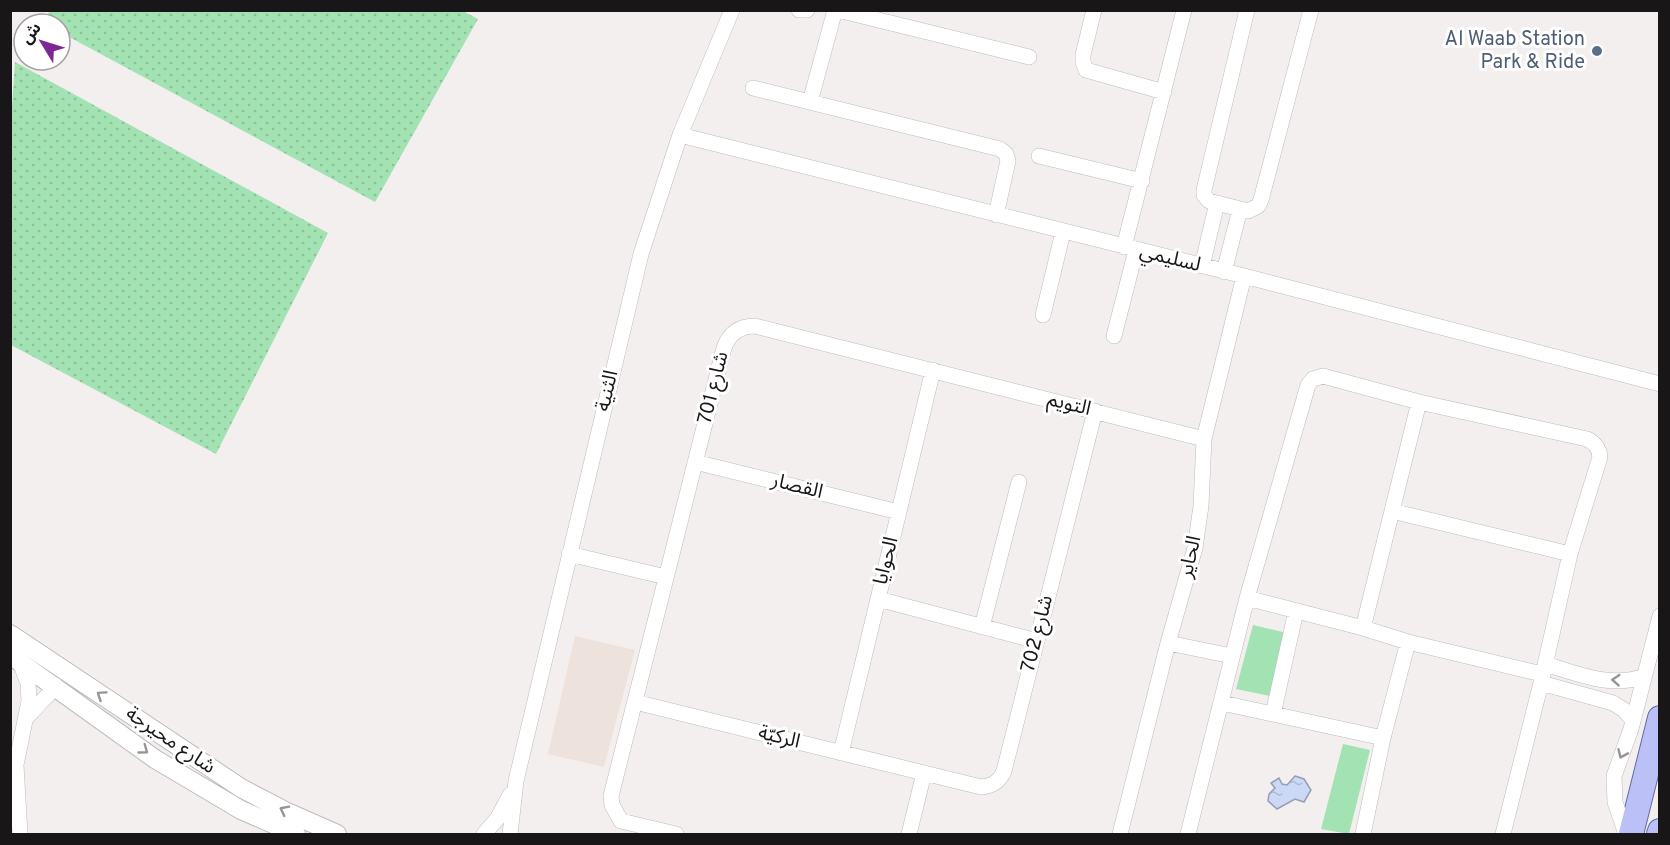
<svg xmlns="http://www.w3.org/2000/svg" width="1670" height="845" font-family="Overpass,'Noto Sans Arabic',sans-serif">
  <style>
    .built { fill: #eee2dd }
    .grass { fill: url(#grass-dots) }
    .pitch { fill: #a3e2b2 }
    .water { fill: url(#water-ripples); stroke: #959eb4; stroke-width: 1.5 }
    .lines { fill: none; stroke-linecap: round; stroke-linejoin: round }
    .minor-casing { stroke: #bfbbba; stroke-width: 16 }
    .tertiary-casing { stroke: #bfbbba; stroke-width: 20 }
    .primary-casing { stroke: #6469a4; stroke-width: 26 }
    .minor { stroke: #fff; stroke-width: 15 }
    .tertiary { stroke: #fff; stroke-width: 18 }
    .primary { stroke: #bbc0f6; stroke-width: 24 }
    .oneway { stroke: #979696 }
    .service-dot { fill: #5c6f8a; stroke: #fff; stroke-width: 2 }
    .labels { text-anchor: middle; dominant-baseline: central; stroke-width: 6; stroke-linejoin: round; paint-order: stroke }
    .service-label { font-size: 20px; fill: #4e5e75; stroke: #fff; text-anchor: end }
    .street-label { font-size: 20px; fill: #181616; stroke: #fff }
  </style>
  <defs>
    <pattern id="grass-dots" width="8" height="8" patternUnits="userSpaceOnUse" patternTransform="scale(1.5)"><rect width="8" height="8" fill="#a3e2b2"/><path d="M2 2h.1M6 6h.1" fill="none" stroke="#8cc198" stroke-width="1.8" stroke-linecap="round"/></pattern>
    <pattern id="water-ripples" width="26" height="14" patternUnits="userSpaceOnUse" patternTransform="scale(1.5)"><rect width="26" height="14" fill="#cbd9f7"/><path d="M2 4q2-2 4 0t4 0M15 11q2-2 4 0t4 0" fill="none" stroke="#aebad3"/></pattern>
  </defs>
  <rect width="100%" height="100%" fill="#f3efee"/>
  <!-- built -->
  <path class="built" d="M575,636L635,650L604,767L548,754Z"/>
  <!-- grass -->
  <path class="grass" d="M50,10H461L478,19L375,202L60,32V24L43,23Z
    M15,62L328,233L216,454L11,345L10,137Z"/>
  <!-- pitch -->
  <path class="pitch" d="M1253,625L1287,633L1270,696L1236,689Z
    M1343,744L1370,750L1349,834L1321,829Z"/>
  <!-- water -->
  <path class="water" d="M1295,776L1304,779L1311,790L1304,802L1295,799L1277,809L1268,801L1269,794L1275,788L1271,783L1279,778L1282,784L1287,785Z"/>
  <g class="lines">
    <!-- minor casing -->
    <g class="minor-casing">
      <path id="minor" d="M799,10H807
        M838,10L1029,57
        M1094,10L1083,55V62L1086,70L1164,92
        M1247,10L1204,190V195L1209,201L1248,211L1258,206L1261,200L1311,10
        M753,88L1000,149L1006,154L1008,161L996,215
        M810,102L835,10
        M680,135L1244,276L1660,384
        M1039,156L1142,181
        M1124,247L1184,10
        M1202,266L1217,203
        M1224,272L1240,209
        M1043,315L1063,232
        M1114,336L1136,250
        M695,462L899,512
        M1392,511L1570,554
        M569,554L666,577
        M1247,598L1363,628L1408,642
        M878,599L1037,641
        M982,627L1019,482
        M1363,628L1419,402
        M1168,643L1232,656
        M20,662L28,683L29,701L16,765L20,834
        M1545,664C1576,673 1612,689 1644,676
        M1541,683L1613,703L1624,710L1632,719
        M635,702L981,787C993,786 1000,781 1004,771L1095,411
        M1222,703L1383,738
        M1273,714L1296,611
        M25,719L48,695L55,685
        M841,753L933,370
        M484,834L497,819L510,795
        M510,834L516,781L641,254L680,135L732,10
        M676,834L621,821L612,805L611,796L724,348C729,334 739,326 755,326L1204,439
        M909,834L924,773
        M1120,834L1168,643L1195,548L1201,506L1204,439L1244,276
        M1188,834L1247,598L1308,385L1313,379L1323,376L1419,402L1587,439C1595,443 1599,448 1600,457L1570,554L1541,683L1503,834
        M1363,834L1383,738L1408,642L1542,674
        M1626,834L1615,802L1614,776L1631,729L1660,616"/>
    </g>
    <!-- tertiary casing -->
    <g class="tertiary-casing">
      <path id="tertiary" d="M10,634L241,788L287,812L337,834
        M10,655L155,759L241,810L296,834"/>
    </g>
    <!-- primary casing -->
    <g class="primary-casing">
      <path id="primary" d="M1631,834L1660,718
        M1659,834L1660,831"/>
    </g>
    <!-- minor -->
    <use href="#minor" class="minor"/>
    <!-- tertiary -->
    <use href="#tertiary" class="tertiary"/>
    <!-- primary -->
    <use href="#primary" class="primary"/>
  </g>
  <!-- one-way arrows -->
  <defs><path id="oneway-chevron" d="M-2-3.5L2.5 0L-2 3.5" fill="none" stroke-width="1.6" stroke-linecap="round" stroke-linejoin="round" transform="scale(1.5)"/></defs>
  <g class="oneway">
    <use href="#oneway-chevron" transform="translate(1616 680) rotate(-176)"/>
    <use href="#oneway-chevron" transform="translate(101 695) rotate(-146)"/>
    <use href="#oneway-chevron" transform="translate(144 750) rotate(36)"/>
    <use href="#oneway-chevron" transform="translate(1622 754) rotate(114)"/>
    <use href="#oneway-chevron" transform="translate(284 810) rotate(-153)"/>
  </g>
  <!-- markers -->
  <circle class="service-dot" cx="1597" cy="51" r="6"/>
  <g class="labels">
    <!-- service labels -->
    <g class="service-label">
      <text x="1585" y="40">Al Waab Station<tspan x="1585" dy="23">Park &amp; Ride</tspan></text>
    </g>
    <!-- street labels -->
    <g class="street-label">
      <text transform="translate(1170 259) rotate(14)">لسليمي</text>
      <text transform="translate(714 388) rotate(-76)">شارع 701</text>
      <text transform="translate(608 391) rotate(-77)">الثنية</text>
      <text transform="translate(1069 405) rotate(14)">التويم</text>
      <text transform="translate(797 487) rotate(14)">القصار</text>
      <text transform="translate(1191 557) rotate(-77)">الحاير</text>
      <text transform="translate(887 561) rotate(-76)">الحوايا</text>
      <text transform="translate(1038 634) rotate(-76)">شارع 702</text>
      <text transform="translate(779 738) rotate(14)">الركيّة</text>
      <text transform="translate(170 741) rotate(34)">شارع محيرجة</text>
    </g>
  </g>
  <!-- border -->
  <rect width="1670" height="845" fill="none" stroke="#181616" stroke-width="24"/>
  <!-- north arrow -->
  <g transform="translate(42 42) rotate(308)"><circle r="28" fill="#ffffff" stroke="#a3a2a2" stroke-width="1.5"/>
  <path d="M0-4.5L10 22L0 15L-10 22Z" fill="#7d2796"/>
  <text y="-9" font-size="16" font-weight="bold" text-anchor="middle" fill="#181616">ش</text>
  </g>
</svg>
